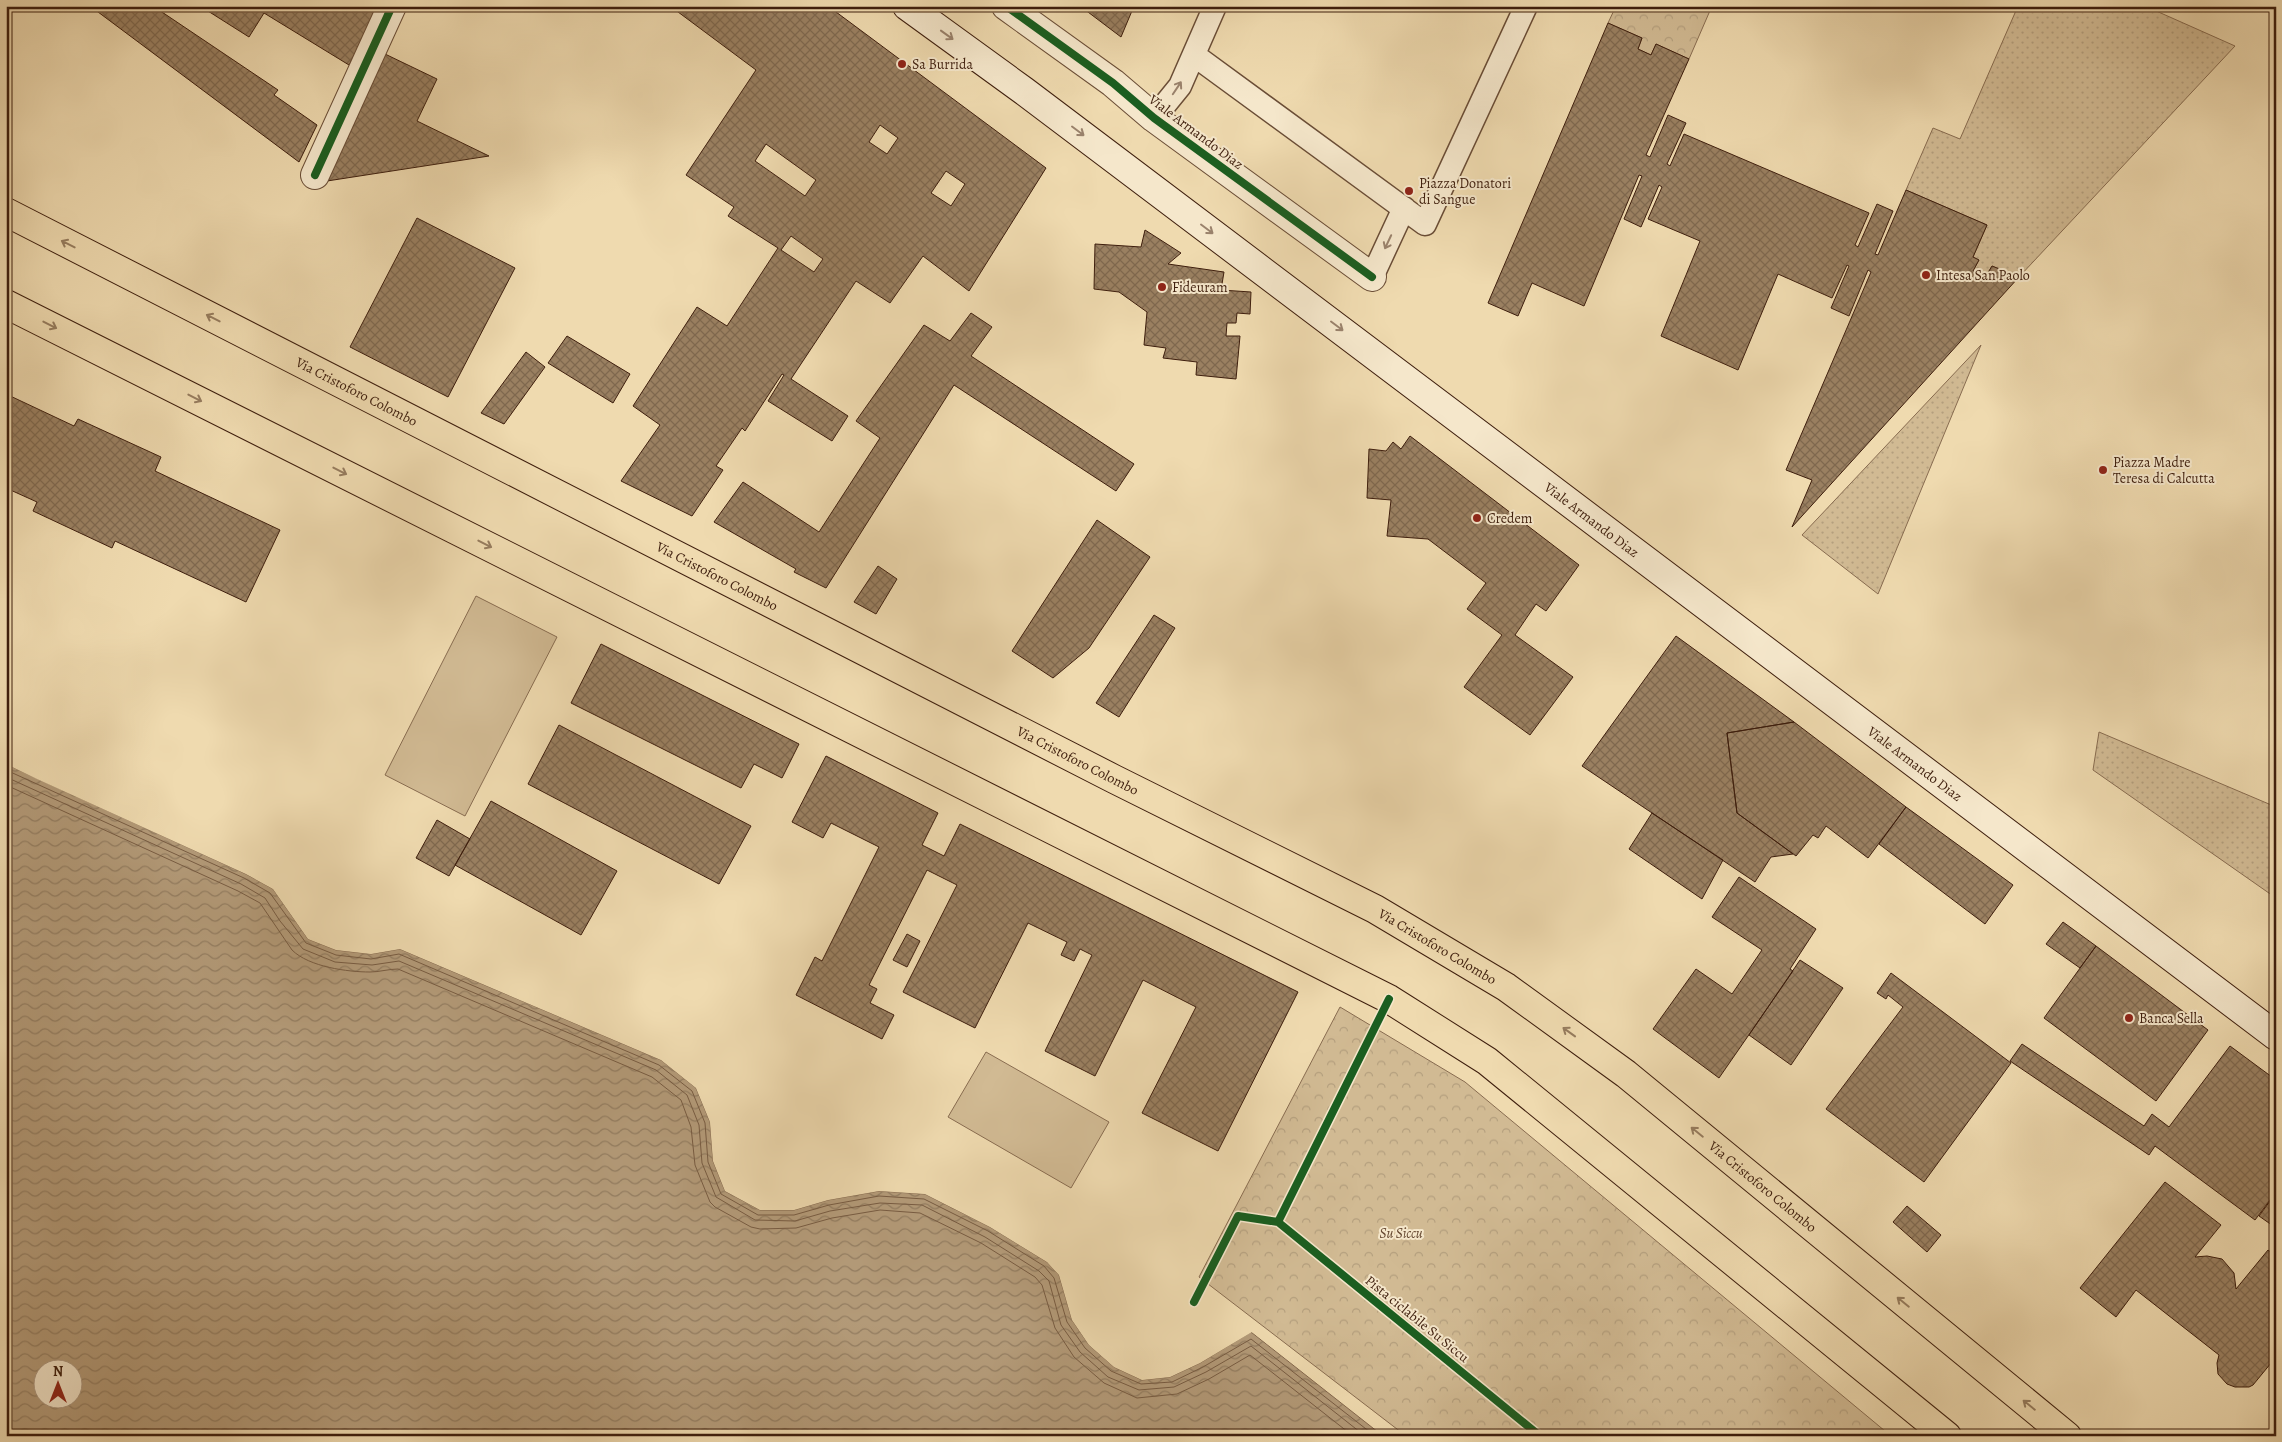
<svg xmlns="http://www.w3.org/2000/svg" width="2282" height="1442" font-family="Alegreya,serif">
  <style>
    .grass { fill: url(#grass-dots); stroke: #886c50 }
    .park { fill: url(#park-crowns); stroke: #886c50 }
    .pitch { fill: #d1ba93; stroke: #886c50 }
    .water { fill: url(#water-waves); stroke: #84684d; fill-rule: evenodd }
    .pier { fill: #efdaaf }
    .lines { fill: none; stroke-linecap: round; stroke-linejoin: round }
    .shore { stroke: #785c42; stroke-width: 1 }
    .building { fill: url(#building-cross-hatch); stroke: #3e1e0d; fill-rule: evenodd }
    .service-casing { stroke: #6a4d36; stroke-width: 25 }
    .minor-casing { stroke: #6a4d36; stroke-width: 30 }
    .secondary-casing { stroke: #3e1e0d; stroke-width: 30 }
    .primary-casing { stroke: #3e1e0d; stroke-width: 30 }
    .service { stroke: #f5e7cb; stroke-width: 22 }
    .minor { stroke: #f5e7cb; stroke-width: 28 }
    .secondary { stroke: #f5e7cb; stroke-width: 28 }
    .primary { stroke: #efdaaf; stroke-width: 28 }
    .cycleway-casing { stroke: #f5e7cb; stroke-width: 11 }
    .cycleway { stroke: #1b5e20; stroke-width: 8 }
    .oneway { stroke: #9a826c }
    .oneway2 { stroke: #967c5e }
    .poi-dot { fill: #8f2418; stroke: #f5e7cb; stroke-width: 2 }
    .labels { text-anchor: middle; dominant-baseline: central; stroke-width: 4; stroke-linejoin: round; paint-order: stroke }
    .poi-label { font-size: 14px; fill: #3e1e0d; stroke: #f5e7cb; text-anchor: start }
    .street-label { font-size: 14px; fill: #3e1e0d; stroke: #f5e7cb }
    .park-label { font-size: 14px; font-style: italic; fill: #63452e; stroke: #f5e7cb }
  </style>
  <defs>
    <pattern id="grass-dots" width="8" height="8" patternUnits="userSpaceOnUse" patternTransform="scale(1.25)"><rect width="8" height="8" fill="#d1ba93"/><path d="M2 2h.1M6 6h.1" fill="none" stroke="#b49f7e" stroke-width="1.8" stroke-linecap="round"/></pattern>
    <pattern id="park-crowns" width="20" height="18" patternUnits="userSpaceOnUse" patternTransform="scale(1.25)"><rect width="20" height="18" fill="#d1ba93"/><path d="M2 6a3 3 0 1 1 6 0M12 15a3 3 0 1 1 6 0" fill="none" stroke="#b49f7e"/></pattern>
    <pattern id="water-waves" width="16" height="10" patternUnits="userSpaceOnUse" patternTransform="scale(1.25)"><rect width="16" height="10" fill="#b39a78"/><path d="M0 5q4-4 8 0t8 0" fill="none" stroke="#937d61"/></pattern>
    <pattern id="building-cross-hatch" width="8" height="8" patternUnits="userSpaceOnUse" patternTransform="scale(1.25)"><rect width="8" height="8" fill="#9a8061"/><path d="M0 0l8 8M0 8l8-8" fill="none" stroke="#7f684e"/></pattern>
  </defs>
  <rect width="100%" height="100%" fill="#efdaaf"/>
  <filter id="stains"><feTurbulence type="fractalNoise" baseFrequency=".004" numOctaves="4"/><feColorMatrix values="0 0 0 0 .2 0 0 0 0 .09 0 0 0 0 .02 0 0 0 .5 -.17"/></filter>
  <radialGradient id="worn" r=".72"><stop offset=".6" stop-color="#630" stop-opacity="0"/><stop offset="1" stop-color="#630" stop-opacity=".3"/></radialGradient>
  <!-- grass -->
  <path class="grass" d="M2018,6H2145L2235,46L2019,277L1992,266L1986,276L1973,271L1979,260L1973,257L1987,225L1906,190L1933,128L1960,139Z
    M1981,345L1878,594L1802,535Z
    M2099,732L2276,807V898L2093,770Z"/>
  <!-- park -->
  <path class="park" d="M1616,6H1712L1689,59L1656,44L1651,55L1638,49L1642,38L1608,23Z
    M1340,1007L1465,1082L1891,1436H1406L1199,1277Z"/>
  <!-- pitch -->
  <path class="pitch" d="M476,596L557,637L465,816L385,775Z
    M986,1052L1109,1122L1071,1188L948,1117Z"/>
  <!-- water -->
  <path class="water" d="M6,764L246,874L273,889L308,939L336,950L371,954L400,949L661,1060L696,1088L710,1122L713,1161L725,1191L760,1210H794L828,1200L879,1191L925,1194L990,1227L1047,1262L1059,1275L1072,1320L1089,1345L1114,1367L1142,1380L1170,1377L1200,1363L1251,1332L1383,1436H6ZM42,1370H72V1400H42Z"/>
  <!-- pier -->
  <path class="pier" d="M6,762L247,872L274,887L309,937L337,948L371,951L400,947L663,1058L699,1086L712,1122L716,1160L727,1189L761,1208L793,1207L827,1197L879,1189L926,1192L991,1224L1048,1260L1061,1274L1074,1319L1091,1343L1115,1365L1143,1377L1169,1375L1199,1360L1252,1330L1385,1436L1252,1332L1200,1363L1170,1377L1142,1380L1114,1367L1089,1345L1072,1320L1059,1275L1047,1262L990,1227L925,1194L879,1191L828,1200L794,1210H760L725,1191L713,1161L710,1122L696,1088L661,1060L400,949L371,954L336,950L308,939L273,889L246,874L37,779L6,764Z"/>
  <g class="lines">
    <!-- shore -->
    <path class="shore" d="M6,770L244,878L270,893L306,943L336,955L371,959L399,954L659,1065L692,1091L705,1123L708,1162L721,1194L758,1215H794L829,1205L879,1196L924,1199L988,1231L1044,1266L1054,1278L1067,1322L1085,1348L1111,1371L1141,1384L1172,1382L1203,1367L1251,1339L1375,1436
      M6,777L241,884L265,898L280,921L303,949L335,962L372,965L399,961L656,1070L687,1095L699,1125L702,1163L716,1197L755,1220L795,1221L830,1211L880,1203L922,1205L985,1237L1039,1271L1049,1281L1061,1325L1080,1352L1108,1377L1139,1390L1174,1387L1206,1372L1251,1346L1365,1436
      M6,785L238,891L260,903L292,950C309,967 348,972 370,972C379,972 389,969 398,969L652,1077L681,1100L691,1127L695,1165L710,1202L715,1207L751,1227L760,1229L796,1228L832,1218L880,1210L920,1213L981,1243L1035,1277L1042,1285L1055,1328L1074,1357L1104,1383L1137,1398L1177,1394L1209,1379L1250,1355L1353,1436"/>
  </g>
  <!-- building -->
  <path class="building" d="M90,6H153L278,90L274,95L317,125L299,162Z
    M200,6H385L349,65L264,13L249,37Z
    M670,6H828L1046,168L969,291L923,256L890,303L856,281L791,379L848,416L832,441L768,401L784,375L782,374L745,431L742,428L716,466L723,470L692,516L621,481L660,425L633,406L697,307L727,326L778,248L728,216L734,207L686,175L756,70ZM880,125L898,138L887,154L869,142ZM766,144L816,180L805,196L755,161ZM946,171L965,184L951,206L931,193ZM791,236L823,259L814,272L781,250Z
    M1080,6H1134L1121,37Z
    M1608,23L1642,38L1638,49L1651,55L1656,44L1689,59L1646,155L1650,157L1668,115L1686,123L1667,164L1670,166L1684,134L1869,213L1855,245L1858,247L1877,204L1893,211L1875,254L1878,255L1906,190L1987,225L1973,257L1979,260L1973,271L1986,276L1992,266L2019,277L1792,527L1812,480L1786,470L1871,272L1868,270L1849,316L1831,308L1849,266L1847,265L1832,298L1778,274L1738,370L1661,336L1700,241L1648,219L1662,187L1659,185L1641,227L1624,219L1642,176L1639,175L1584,306L1532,283L1518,316L1488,303Z
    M385,54L437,79L417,121L489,156L327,181Z
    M417,218L515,268L448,397L350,347Z
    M1145,230L1181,253L1168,264L1224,272L1221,290L1251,292L1250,314L1237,313L1236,323H1227L1226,336H1240L1236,379L1196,375L1197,362L1163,358L1166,348L1144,345L1147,312L1119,292L1094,289L1095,244L1141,247Z
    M971,313L992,327L971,356L1134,464L1116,491L954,385L826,588L794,572L796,569L714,522L743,482L819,532L880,438L856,421L924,325L950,341Z
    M567,336L630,374L613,403L548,363Z
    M526,352L545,367L504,424L481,413Z
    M6,394L74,426L78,419L161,457L155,471L280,530L246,602L115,541L112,548L33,511L37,502L6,488Z
    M1410,436L1579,565L1546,611L1536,604L1515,635L1573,677L1530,735L1464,687L1502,635L1467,609L1486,583L1428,539L1387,536L1391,500L1367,498L1369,449L1386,451L1393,442L1401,449Z
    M1097,520L1150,557L1089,648L1053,678L1012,651Z
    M878,566L897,579L876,614L854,602Z
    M1154,615L1175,628L1119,717L1096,703Z
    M1676,636L1794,722L1727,733L1737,813L1793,854L1771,857L1755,882L1582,766Z
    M601,644L799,744L782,778L754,764L741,788L571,703Z
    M1794,722L1906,807L1868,858L1826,826L1818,838L1813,835L1796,856L1737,813L1727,733Z
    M559,725L751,826L719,884L528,784Z
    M826,756L938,813L922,845L944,856L960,824L1298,992L1218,1151L1142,1113L1196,1007L1143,980L1095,1076L1045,1051L1092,955L1080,949L1074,961L1061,955L1067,942L1028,923L975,1028L903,992L957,885L927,870L869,985L877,989L870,1003L894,1015L882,1039L796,995L815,957L822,961L879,847L831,823L823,838L792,822Z
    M491,801L617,871L581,935L455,865Z
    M1906,807L2013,885L1985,924L1879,844Z
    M1652,813L1723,860L1702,899L1629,849Z
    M437,820L470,839L449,876L416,858Z
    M1739,877L1816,929L1790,969L1793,971L1719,1078L1653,1029L1696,969L1732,994L1762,950L1712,917Z
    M2063,922L2096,946L2080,968L2046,944Z
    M907,934L920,941L907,967L893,960Z
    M2096,946L2208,1030L2156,1101L2044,1018Z
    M1800,960L1843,988L1791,1065L1749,1035Z
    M1891,973L2011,1063L1924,1182L1826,1109L1903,1007L1888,995L1886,999L1877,993Z
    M2022,1044L2144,1126L2152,1114L2169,1127L2230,1046L2276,1080V1192L2255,1220L2155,1146L2149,1155L2010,1061Z
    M2165,1182L2221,1225L2195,1257L2207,1256L2222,1259L2234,1273L2236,1289L2268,1250L2276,1256V1357L2253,1385L2249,1387H2235L2227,1384L2218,1374L2217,1363L2219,1355L2136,1290L2116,1317L2080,1288Z
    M2276,1193V1228L2259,1216Z
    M1907,1206L1941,1235L1927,1252L1893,1222Z"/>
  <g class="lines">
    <!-- service casing -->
    <g class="service-casing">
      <path id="service" d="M1194,55L1425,224L1526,6
        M1154,118L1180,86L1215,6
        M1372,277L1404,208"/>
    </g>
    <!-- minor casing -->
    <g class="minor-casing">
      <path id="minor" d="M1006,6L1113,83L1154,118L1372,277
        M315,175L392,6"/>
    </g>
    <!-- secondary casing -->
    <g class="secondary-casing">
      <g id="secondary">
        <path id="s1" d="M907,6L1024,91L2276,1036"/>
      </g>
    </g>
    <!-- primary casing -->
    <g class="primary-casing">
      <g id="primary">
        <path id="s2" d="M6,212L1114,779L1375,909L1506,987L1626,1074L2067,1436"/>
        <path d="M6,304L1389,999L1487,1061L1947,1436"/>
      </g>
    </g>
    <!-- service -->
    <use href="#service" class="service"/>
    <!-- minor -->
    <use href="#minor" class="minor"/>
    <!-- secondary -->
    <use href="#secondary" class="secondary"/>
    <!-- primary -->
    <use href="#primary" class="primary"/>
    <!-- cycleway casing -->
    <g class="cycleway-casing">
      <path id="cycleway" d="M1006,6L1113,83L1154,118L1372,277
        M315,175L392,6
        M1389,999L1278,1222L1540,1436
        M1194,1302L1238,1216L1278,1222"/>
    </g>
    <!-- cycleway -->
    <use href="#cycleway" class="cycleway"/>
  </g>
  <!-- one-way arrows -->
  <defs><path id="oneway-shaft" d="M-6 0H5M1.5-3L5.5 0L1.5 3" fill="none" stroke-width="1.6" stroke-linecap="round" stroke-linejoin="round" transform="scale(1.25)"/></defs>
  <g class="oneway">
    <use href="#oneway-shaft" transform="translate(947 35) rotate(36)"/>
    <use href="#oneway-shaft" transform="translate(1177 88) rotate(-56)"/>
    <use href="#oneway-shaft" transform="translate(1078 131) rotate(37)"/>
    <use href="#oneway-shaft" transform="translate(1207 229) rotate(37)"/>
    <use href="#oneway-shaft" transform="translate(1388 242) rotate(115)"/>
    <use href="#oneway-shaft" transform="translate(1337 326) rotate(37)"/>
  </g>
  <g class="oneway2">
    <use href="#oneway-shaft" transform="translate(68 244) rotate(-153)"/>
    <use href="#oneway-shaft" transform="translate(213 318) rotate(-153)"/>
    <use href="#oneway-shaft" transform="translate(50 325) rotate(27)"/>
    <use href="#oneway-shaft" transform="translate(195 398) rotate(27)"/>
    <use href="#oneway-shaft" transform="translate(340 471) rotate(27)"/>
    <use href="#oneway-shaft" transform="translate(485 544) rotate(27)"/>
    <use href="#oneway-shaft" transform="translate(1569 1032) rotate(-144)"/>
    <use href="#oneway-shaft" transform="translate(1697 1132) rotate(-141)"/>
    <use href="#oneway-shaft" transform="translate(1903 1302) rotate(-141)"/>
    <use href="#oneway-shaft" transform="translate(2029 1405) rotate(-141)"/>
  </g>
  <!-- markers -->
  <g class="poi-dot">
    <circle cx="902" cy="64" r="5"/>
    <circle cx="1409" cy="191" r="5"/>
    <circle cx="1926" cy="275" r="5"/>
    <circle cx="1162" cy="287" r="5"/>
    <circle cx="2103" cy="470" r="5"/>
    <circle cx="1477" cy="518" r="5"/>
    <circle cx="2129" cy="1018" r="5"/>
  </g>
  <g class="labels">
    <!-- poi labels -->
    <g class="poi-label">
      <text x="912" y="64">Sa Burrida</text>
      <text x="1419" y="183">Piazza Donatori<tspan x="1419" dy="16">di Sangue</tspan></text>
      <text x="1936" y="275">Intesa San Paolo</text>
      <text x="1172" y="287">Fideuram</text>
      <text x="2113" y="462">Piazza Madre<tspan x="2113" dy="16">Teresa di Calcutta</tspan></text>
      <text x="1487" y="518">Credem</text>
      <text x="2139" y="1018">Banca Sella</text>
    </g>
    <!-- street labels -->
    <g class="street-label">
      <text transform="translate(1196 132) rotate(37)">Viale Armando Diaz</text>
      <text stroke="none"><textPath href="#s2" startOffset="394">Via Cristoforo Colombo</textPath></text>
      <text stroke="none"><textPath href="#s1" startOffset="856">Viale Armando Diaz</textPath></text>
      <text stroke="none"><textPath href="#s2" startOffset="799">Via Cristoforo Colombo</textPath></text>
      <text stroke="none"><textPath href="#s2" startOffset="1204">Via Cristoforo Colombo</textPath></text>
      <text stroke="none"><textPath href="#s1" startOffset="1261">Viale Armando Diaz</textPath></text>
      <text stroke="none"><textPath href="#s2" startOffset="1609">Via Cristoforo Colombo</textPath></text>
      <text stroke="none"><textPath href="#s2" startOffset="2014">Via Cristoforo Colombo</textPath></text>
      <text transform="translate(1417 1319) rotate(39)">Pista ciclabile Su Siccu</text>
    </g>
    <!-- park labels -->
    <g class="park-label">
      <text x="1401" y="1233">Su Siccu</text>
    </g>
  </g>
  <!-- margin -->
  <rect width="2282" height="1442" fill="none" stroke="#efdaaf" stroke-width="25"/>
  <rect x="8" y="8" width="2267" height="1427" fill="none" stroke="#3e1e0d" stroke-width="2.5"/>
  <rect x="12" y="12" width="2257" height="1417" fill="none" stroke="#3e1e0d"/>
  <!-- north arrow -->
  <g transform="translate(58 1384)"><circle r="24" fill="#f5e7cb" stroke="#ac977f"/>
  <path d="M0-4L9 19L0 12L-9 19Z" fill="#8f2418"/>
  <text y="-8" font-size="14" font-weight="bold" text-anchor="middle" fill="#3e1e0d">N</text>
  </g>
  <rect width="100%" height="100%" filter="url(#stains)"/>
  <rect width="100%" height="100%" fill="url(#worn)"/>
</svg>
